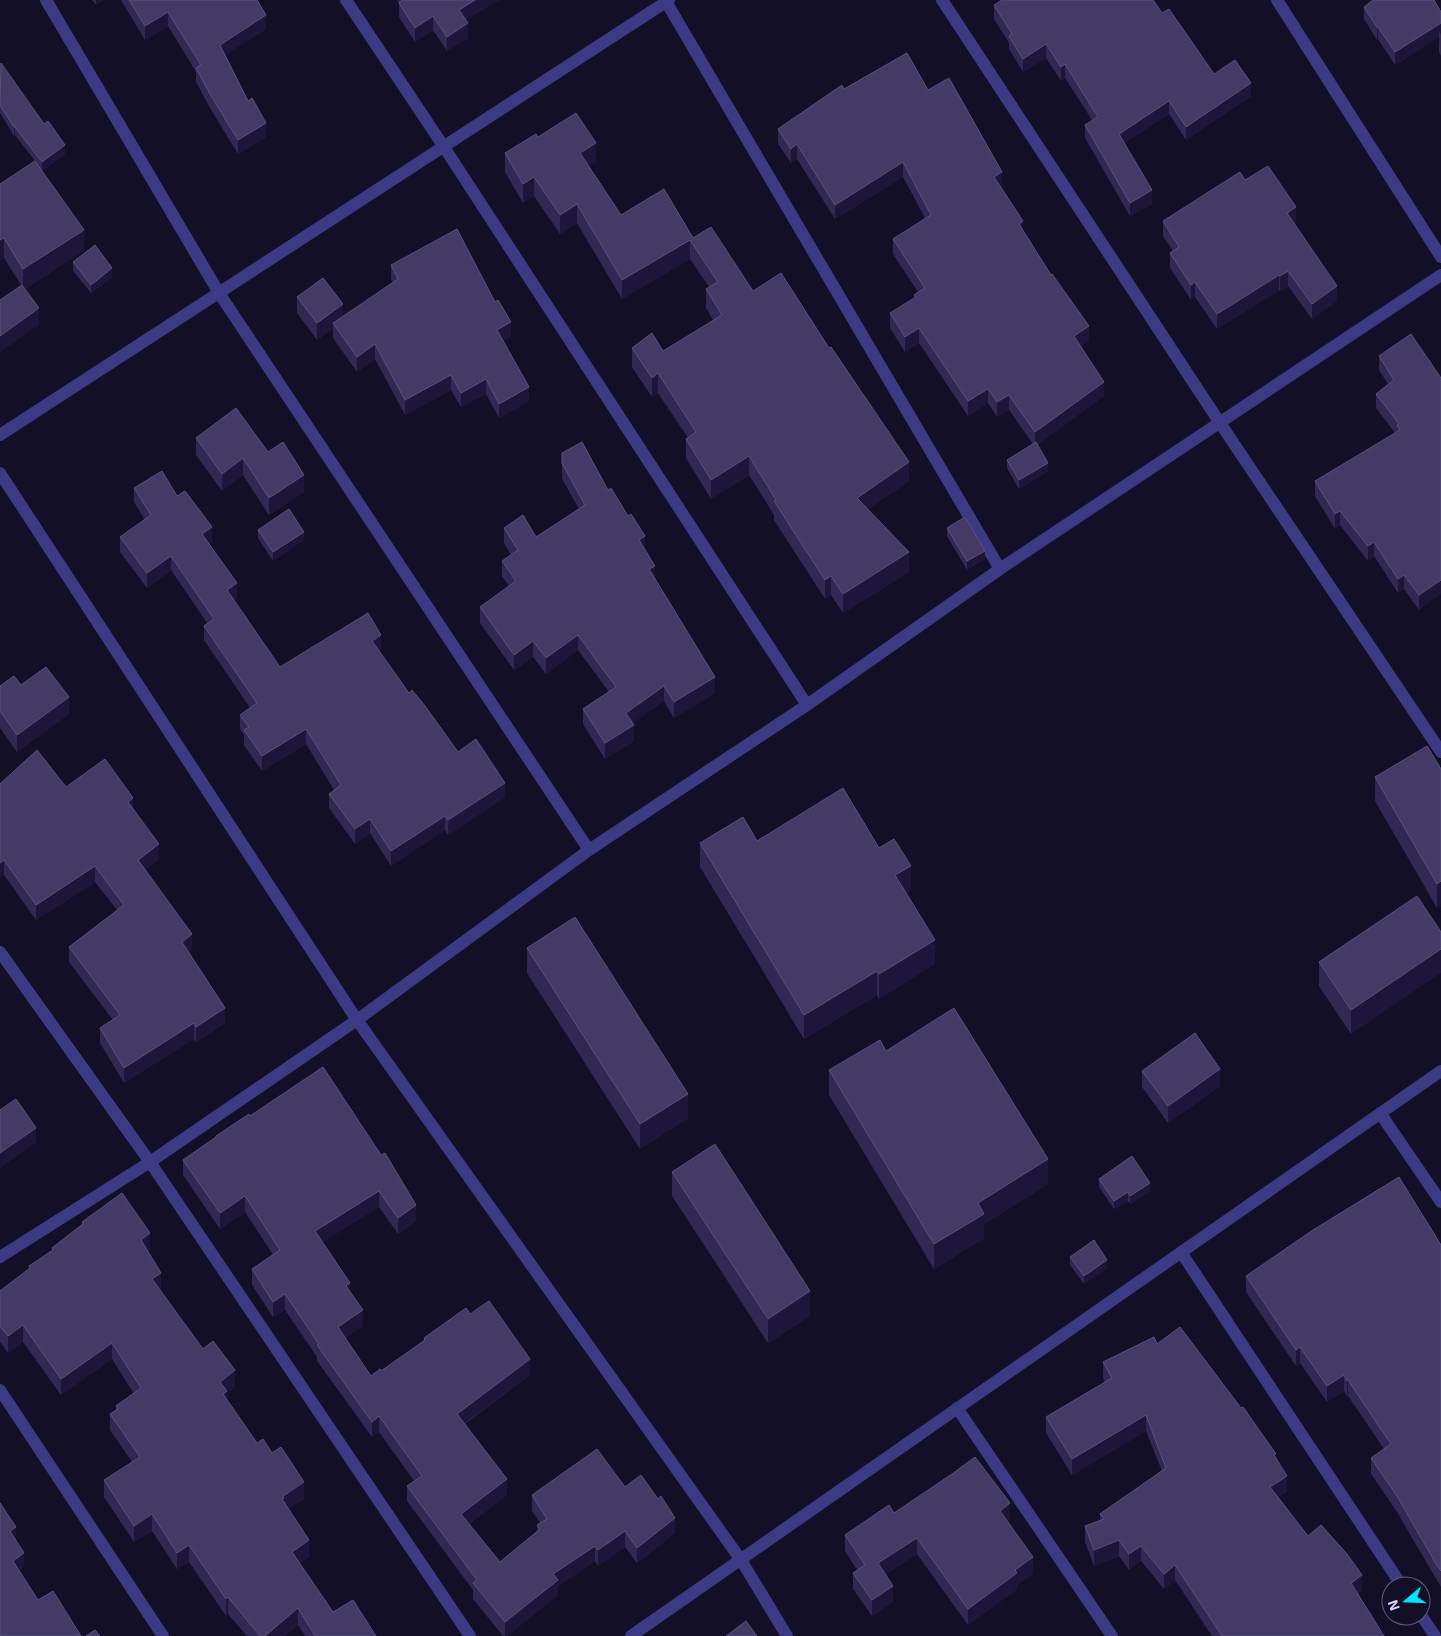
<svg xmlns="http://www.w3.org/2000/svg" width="1441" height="1636" font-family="'Exo 2',sans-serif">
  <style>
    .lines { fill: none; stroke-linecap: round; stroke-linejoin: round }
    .street { stroke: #3d3a85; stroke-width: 12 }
    .wall { fill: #312854 }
    .shaded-wall { fill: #1d163a }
    .building { fill: #433a66; stroke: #5a527e }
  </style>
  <rect width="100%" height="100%" fill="#130f26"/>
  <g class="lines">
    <!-- street -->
    <path class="street" d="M46,0L219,293L589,850
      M346,0L444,147L807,705
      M665,0L1000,569
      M942,0L1220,423L1441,752
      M1277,0L1441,257
      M0,435L669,0
      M0,473L357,1020L741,1560L787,1636
      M0,952L150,1162L470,1636
      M1380,1113L1441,1202
      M1181,1252L1402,1586
      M0,1257L150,1162L357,1020L589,850L807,705L1000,569L1441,275
      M0,1390L163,1636
      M957,1408L1112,1636
      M1421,1615L1435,1636
      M631,1636L1441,1071"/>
  </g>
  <!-- wall -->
  <path class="wall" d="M92,0H103L96,5Z
    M121,0H258L257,1L266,29L225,55L266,137L238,154L210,108L196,82V72L168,26L145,40Z
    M397,0H499L465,20L468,38L447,51L433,30L415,42L399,17V4Z
    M1001,0H1153L1162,13L1214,74L1251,96L1186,140L1169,114L1124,143L1152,204L1130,216L1085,138V125L1092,120L1065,78L1061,81L1046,58L1023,72L1009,49V43L994,19V5L1001,1Z
    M1364,7L1441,12V56L1439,52V37L1395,65L1378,39L1377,40L1364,19Z
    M0,64L65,154L42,171L84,250L25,289L39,325L21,285L4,258L0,184L35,161L15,135L14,136L0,113Z
    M844,89L928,90L1002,187L1001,188L1023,230L1089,341L1081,346L1104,396L1037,445L1048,471L1019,489L1007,468V460L1033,444L1009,410L997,417L988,403L968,416L919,343L905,352L890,328V313L914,298V295L918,292L893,254V239L925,218L903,177L835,219L797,159L791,163L778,144V129Z
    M538,137L596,162L589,166L621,215L693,238L753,291L909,481L868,509L909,572L843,613L831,595L825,599L774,520V515L749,475L711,499L686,458V439L688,438L658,393L652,397L632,367V348L663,351L713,320L706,308V289L709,287L690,259L622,299L577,223L560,234L534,196L523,203L505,172V153Z
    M1245,180L1296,222L1294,223L1337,301L1312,319L1288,286L1280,291L1279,290L1217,329L1195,297L1191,300L1170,268V253L1173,251L1163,236V221Z
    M73,262L112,277L91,293L73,271Z
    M391,265L511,336L503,341L529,401L499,418L486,394L461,407L451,390L405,415L375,359L357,372L333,338V328L317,340L297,313V297L343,317L393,283L391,279Z
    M1379,356L1441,378L1419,610L1404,589L1398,593L1374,556L1368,561L1340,525L1335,529L1315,496V481L1395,433L1376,408V394L1388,384L1379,370Z
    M196,438L268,452L304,492L269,515L243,475L222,491L196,455Z
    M562,453L608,490L645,551L655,578L715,693L674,718L664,701L632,723L634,741L605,759L583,724V709L609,692L578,650L546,674L533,657L514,670L480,623V607L509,586L502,576V561L511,555L504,543V528L536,537L579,509L562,479Z
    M134,488L177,496L212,542L209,543L237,598L234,600L280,667L381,650L379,651L409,693L458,752L505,797L448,835L445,830L391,866L370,833L355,844L329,808V794L334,790L306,744L262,771L244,745V735L240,729V715L250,708L204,640V626L207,623L171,570L147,588L120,552V537L145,520L134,502Z
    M947,528L985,559L967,570L947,536Z
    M258,530L304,540L273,561L258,538Z
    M21,685L69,714L17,752L0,728V686Z
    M1441,769V906L1437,908L1375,801V777Z
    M0,784L66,787L133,808L159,859L145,870L192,949L188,952L225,1023L196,1042L194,1039L124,1083L100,1043V1028L113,1020L69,962V947L117,910L95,882L36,920L4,875Z
    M757,841L879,848L911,890L906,893L935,964L879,999L877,995L804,1039L700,867V843Z
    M1417,896L1351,1034L1319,986V962Z
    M527,948L688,1118L640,1149L527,973Z
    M886,1051L1048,1184L984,1224V1238L934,1269L829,1095V1070Z
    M323,1067L416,1221L398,1234L379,1207L322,1242L350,1292L363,1326L345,1338L371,1376L381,1371L424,1340V1338L470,1314L530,1375L465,1424L507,1495L469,1524L500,1562L537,1532V1525L540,1523L532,1511V1495L625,1487L675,1533L637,1563L625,1547L598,1566L595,1561L558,1586V1595L507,1636H503L473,1599V1590L407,1501V1486L414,1481L379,1432L372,1437L317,1361V1357L285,1310L273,1317L252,1285V1269L273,1255L245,1212L220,1229L183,1175V1160L216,1137V1136L250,1116Z
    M1142,1071L1220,1086L1168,1123L1142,1087Z
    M672,1172L810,1316L768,1343L672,1196Z
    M1099,1179L1150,1191L1130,1204L1128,1201L1114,1209L1099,1187Z
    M82,1222L150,1249L148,1251L161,1289L160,1290L203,1349L235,1387L227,1393V1400L257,1443L272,1453L304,1499L288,1509L309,1557L300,1563L333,1612L376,1636H305L298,1625L285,1636H247L228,1614L226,1616L189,1562L177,1569L152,1531L134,1542L104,1497V1480L132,1462L110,1430V1414L116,1410V1406L134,1394L112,1359L61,1395L23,1342L8,1353L0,1342V1291L29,1270V1266L52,1251V1248L82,1224Z
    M1441,1245V1587L1435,1577L1397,1512L1371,1474V1458L1384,1449L1348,1396L1347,1397L1344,1391L1327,1402L1300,1363L1296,1366L1246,1292V1276Z
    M1070,1257L1107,1268L1084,1284L1070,1265Z
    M1157,1344L1276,1459L1287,1491L1278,1497L1308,1536L1362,1591L1358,1594L1384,1636H1212L1175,1580L1164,1589L1141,1561L1129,1570L1119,1556L1094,1566L1085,1542V1526L1100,1520V1514L1162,1471L1146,1431L1072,1475L1046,1433V1417L1105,1382L1103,1378V1362Z
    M1010,1519L1008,1521L1033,1573L1017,1585V1589L968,1625L917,1554L886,1574L893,1602L872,1616L853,1589V1573L857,1570L845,1551V1535Z"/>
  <!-- shaded-wall -->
  <path class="shaded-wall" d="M96,0H103L96,5Z
    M475,0H499L459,24V10Z
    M168,12V26L145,40V26Z
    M266,15V29L220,59V45Z
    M433,16V30L415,42V28Z
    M468,23V38L447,51V37Z
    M1441,23V35L1439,31V37L1395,65V52Z
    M1377,27H1378V39L1377,40Z
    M1046,44V58L1023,72V59Z
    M1065,64V78L1061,81V67Z
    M1251,83V96L1186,140V127Z
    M1169,101V114L1119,147V134Z
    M266,123V137L238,154V140Z
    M14,127H15V135L14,136Z
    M596,143V162L580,172V153Z
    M797,144V159L791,163V149Z
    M65,145V154L42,171V162Z
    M903,162V177L835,219V205Z
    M1002,172V187L994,192V177Z
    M534,177V196L523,203V184Z
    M1152,190V204L1130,216V203Z
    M577,204V223L560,234V215Z
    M1296,207V222L1287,228V213Z
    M1023,221V236L1019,224Z
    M84,230V250L23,290V269Z
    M4,238V258L0,261V240Z
    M690,240V259L622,299V280Z
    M112,268V277L91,293V285Z
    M1288,271V286L1280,291V276Z
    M1279,275V290L1217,329V314Z
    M1195,282V297L1191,300V285Z
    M1337,286V301L1312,319V304Z
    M343,304V321L333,323V328L317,340V323Z
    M39,308V325L0,352V336Z
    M511,322V336L497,344V330Z
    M1089,326V341L1074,351V336Z
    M919,328V343L905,352V337Z
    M375,344V359L357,372V357Z
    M658,373V393L652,397V378Z
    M451,375V390L405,415V400Z
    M486,379V394L461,407V393Z
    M1104,382V396L1035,447V432Z
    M529,387V401L499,418V404Z
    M988,389V403L968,416V401Z
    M1009,395V410L997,417V402Z
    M749,456V475L711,499V480Z
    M243,458V475L222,491V474Z
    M909,462V481L857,517V498Z
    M1048,463V471L1019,489V480Z
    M304,475V492L269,515V498Z
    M1340,511V525L1335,529V514Z
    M212,527V542L202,548V534Z
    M304,532V540L273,561V552Z
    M645,536V551L639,540Z
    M1374,542V556L1368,561V546Z
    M985,551V559L967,570V561Z
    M909,552V572L843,613V594Z
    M171,556V570L147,588V573Z
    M655,566V581L649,569Z
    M1404,575V589L1398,593V579Z
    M831,576V595L825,599V580Z
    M1441,580V594L1419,610V595Z
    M237,583V598L227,604V590Z
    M381,635V650L372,655V641Z
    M578,635V650L546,674V658Z
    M533,641V657L514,670V655Z
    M715,677V693L674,718V702Z
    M664,686V701L626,728V713Z
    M69,697V714L17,752V735Z
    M634,725V741L605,759V743Z
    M306,729V744L262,771V756Z
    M505,783V797L448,835V820Z
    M133,798V813L128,802Z
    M445,816V830L391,866V851Z
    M370,819V833L355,844V829Z
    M159,844V859L138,875V860Z
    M4,860V875L0,878V863Z
    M95,866V882L36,920V905Z
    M911,866V890L895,900V875Z
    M1441,881V906L1437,908V884Z
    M192,934V949L182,957V942Z
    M935,940V964L879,999V974Z
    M1441,949V973L1351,1034V1010Z
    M877,971V995L804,1039V1015Z
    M225,1008V1023L196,1042V1027Z
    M194,1023V1039L124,1083V1068Z
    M1220,1069V1086L1168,1123V1106Z
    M688,1094V1118L640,1149V1124Z
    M36,1128V1143L0,1168V1153Z
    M1048,1159V1184L984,1224V1238L934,1269V1244L978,1203Z
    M1150,1183V1191L1130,1204V1196Z
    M379,1191V1207L315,1247V1231Z
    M1128,1192V1201L1114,1209V1201Z
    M245,1196V1212L220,1229V1213Z
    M416,1205V1221L398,1234V1218Z
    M150,1233V1249L141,1257V1240Z
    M1107,1260V1268L1084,1284V1276Z
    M161,1273V1289L152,1296V1279Z
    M350,1283V1299L346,1286Z
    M810,1291V1316L768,1343V1319Z
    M285,1294V1310L273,1317V1302Z
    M363,1310V1326L338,1343V1327Z
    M23,1325V1342L8,1353V1336Z
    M112,1343V1359L61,1395V1379Z
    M1300,1347V1363L1296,1366V1350Z
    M530,1359V1375L457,1429V1414Z
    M235,1370V1387L227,1393V1408L223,1411L220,1382Z
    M1344,1375V1391L1327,1402V1386Z
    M1348,1380V1396L1347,1397V1381Z
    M1146,1415V1431L1072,1475V1459Z
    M379,1416V1432L372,1437V1422Z
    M1287,1476V1491L1270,1502V1487Z
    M507,1479V1495L461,1530V1514Z
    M304,1482V1499L284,1512L282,1499L283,1496Z
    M1010,1503V1519L1000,1527V1511Z
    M152,1514V1531L134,1542V1526Z
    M675,1518V1533L637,1563V1548Z
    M16,1527V1541L10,1531Z
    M625,1531V1547L598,1566V1550Z
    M917,1538V1554L878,1579V1563Z
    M309,1540V1557L292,1569V1552Z
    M1119,1540V1556L1094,1566V1550Z
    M189,1545V1562L177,1569V1553Z
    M595,1546V1561L558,1586V1595L507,1636H505V1622L553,1574Z
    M1141,1546V1561L1129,1570V1554Z
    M24,1553V1567L13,1575V1561Z
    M1033,1557V1573L1017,1585V1589L968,1625V1609L1015,1570Z
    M1175,1565V1580L1164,1589V1574Z
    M1362,1575V1591L1351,1599V1583Z
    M893,1586V1602L872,1616V1600Z
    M228,1597V1614L226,1616V1599Z
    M298,1608V1625L285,1636H265Z"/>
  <!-- building -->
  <path class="building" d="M129,0H257L266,15L220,45L248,101L252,98L266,123L238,140L210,94L196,68L201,65L168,12L145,26Z
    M403,0H475L459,10L468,23L447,37L433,16L415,28L399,3Z
    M1002,0H1153L1162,13L1169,9L1214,74L1235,60L1251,83L1186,127L1169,101L1119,134L1152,190L1130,203L1085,125L1098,117L1065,64L1061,67L1046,44L1023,59L1009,36L1012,34L994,5Z
    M1373,0H1434L1441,12V23L1395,52L1378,27H1377L1364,7Z
    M907,53L928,90L949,78L1002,172L994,177L1023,221L1019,224L1051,275L1052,274L1089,326L1074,336L1104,382L1035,432L1009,395L997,402L988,389L968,401L919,328L905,337L890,313L916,297L914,295L925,288L893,239L931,215L903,162L835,205L797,144L791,149L778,129L842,85L844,89Z
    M1,63L44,124L48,121L65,145L42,162L15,127H14L0,105Z
    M576,113L596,143L580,153L621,215L664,189L693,238L711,227L753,291L781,273L829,348L831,347L909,462L857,498L909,552L843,594L831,576L825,580L774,501L776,500L749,456L711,480L686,439L696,432L658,373L652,378L632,348L652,333L663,351L722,315L706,289L718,282L690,240L622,280L577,204L560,215L534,177L523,184L505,153L536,134L538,137Z
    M35,161L84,230L23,269L4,238L0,240V184Z
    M1268,166L1296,207L1287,213L1337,286L1312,304L1288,271L1280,276L1279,275L1217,314L1195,282L1191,285L1170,253L1179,247L1163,221L1240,172L1245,180Z
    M457,229L495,302L498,300L511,322L497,330L529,387L499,404L486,379L461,393L451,375L405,400L375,344L357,357L333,323L398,279L391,265Z
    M95,245L112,268L91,285L73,262Z
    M323,278L343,304L317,323L297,297Z
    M22,285L39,308L0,336V300Z
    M1411,334L1441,378V580L1419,595L1404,575L1398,579L1374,542L1368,546L1340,511L1335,514L1315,481L1400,430L1397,425L1399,424L1376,394L1394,380L1379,356Z
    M236,408L268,452L283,442L304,475L269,498L243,458L222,474L196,438Z
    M582,442L608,490L611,488L628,516L631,514L645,536L639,540L655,566L649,569L715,677L674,702L664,686L626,713L634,725L605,743L583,709L616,687L578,635L546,658L533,641L514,655L480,607L516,581L502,561L518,550L504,528L523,515L536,537L585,505L562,463V453Z
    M1036,442L1048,463L1019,480L1007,460Z
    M162,471L177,496L185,491L212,527L202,534L237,583L227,590L280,667L368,613L381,635L372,641L409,693L412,690L425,706L458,752L476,739L505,783L448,820L445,816L391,851L370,819L355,829L329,794L341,785L306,729L262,756L244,730L249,727L240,715L257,703L204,626L214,619L171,556L147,573L120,537L151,515L134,488Z
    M289,509L304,532L273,552L258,530Z
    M965,517L985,551L967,561L947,528Z
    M46,667L69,697L17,735L0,711V686L14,676L21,685Z
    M1427,746L1441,769V881L1437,884L1375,777Z
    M37,750L66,787L105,759L133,798L128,802L159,844L138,860L192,934L182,942L225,1008L196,1027L194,1023L124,1068L100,1028L120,1015L69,947L124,905L95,866L36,905L4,860L0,863V784Z
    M843,788L879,848L894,839L911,866L895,875L935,940L879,974L877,971L804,1015L700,843L743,817L757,841Z
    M1417,896L1441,932V949L1351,1010L1319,962Z
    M575,917L688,1094L640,1124L527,948Z
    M954,1008L1048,1159L978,1203L984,1214L934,1244L829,1070L880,1040L886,1051Z
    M1195,1033L1220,1069L1168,1106L1142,1071Z
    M323,1067L381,1155L385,1153L416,1205L398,1218L379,1191L315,1231L350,1283L346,1286L363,1310L338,1327L371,1376L380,1369L381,1371L425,1340L424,1338L466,1308L470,1314L489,1301L530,1359L457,1414L507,1479L461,1514L500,1562L540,1529L537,1525L547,1519L532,1495L597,1449L625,1487L641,1475L658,1499L661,1496L675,1518L637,1548L625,1531L598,1550L595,1546L553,1574L558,1580L505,1622L473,1583L477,1580L407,1486L422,1476L379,1416L372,1422L317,1345L319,1344L285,1294L273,1302L252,1269L280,1250L245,1196L220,1213L183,1160L216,1137V1136L249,1114L250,1116Z
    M16,1099L36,1128L0,1153V1110Z
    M715,1144L810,1291L768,1319L672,1172Z
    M1132,1156L1150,1183L1130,1196L1128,1192L1114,1201L1099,1179Z
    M1399,1177L1441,1245V1571L1435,1562L1397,1496L1371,1458L1391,1444L1348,1380L1347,1381L1344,1375L1327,1386L1300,1347L1296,1350L1246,1276L1313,1230Z
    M122,1193L150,1233L141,1240L161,1273L152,1279L203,1349L213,1341L235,1370L220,1382L227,1391L223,1394L257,1443L263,1439L272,1453L281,1447L304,1482L283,1496L284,1498L282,1499L309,1540L292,1552L333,1612L353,1600L376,1636H315L298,1608L265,1636H260L228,1597L226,1599L189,1545L177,1553L152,1514L134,1526L104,1480L140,1457L110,1414L118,1409L116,1406L141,1388L112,1343L61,1379L23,1325L8,1336L0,1326V1291L30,1268L29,1266L53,1250L52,1248L84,1223L82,1222Z
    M1094,1240L1107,1260L1084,1276L1070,1257Z
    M1180,1327L1241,1408L1243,1407L1276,1454L1274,1455L1287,1476L1270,1487L1308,1536L1321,1525L1347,1554L1362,1575L1351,1583L1384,1636H1222L1175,1565L1164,1574L1141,1546L1129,1554L1119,1540L1094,1550L1085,1526L1104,1519L1100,1514L1166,1468L1146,1415L1072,1459L1046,1417L1112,1378L1103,1362L1154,1337L1157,1344Z
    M975,1457L1010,1503L1000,1511L1033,1557L1015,1570L1017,1573L968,1609L917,1538L878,1563L893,1586L872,1600L853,1573L865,1565L845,1535L889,1505L894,1513L952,1474Z
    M0,1503L16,1527L10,1531L24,1553L13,1561L38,1600L53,1591L81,1636H0Z
    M746,1621L757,1636H726Z
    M95,1630L100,1636H86Z"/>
  <!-- north arrow -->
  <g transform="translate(1406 1601) rotate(251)"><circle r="24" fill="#130f26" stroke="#625e7d"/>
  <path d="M0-4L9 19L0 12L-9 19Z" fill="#00e5ff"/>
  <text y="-8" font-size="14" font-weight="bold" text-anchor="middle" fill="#d9d4ff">N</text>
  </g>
</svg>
